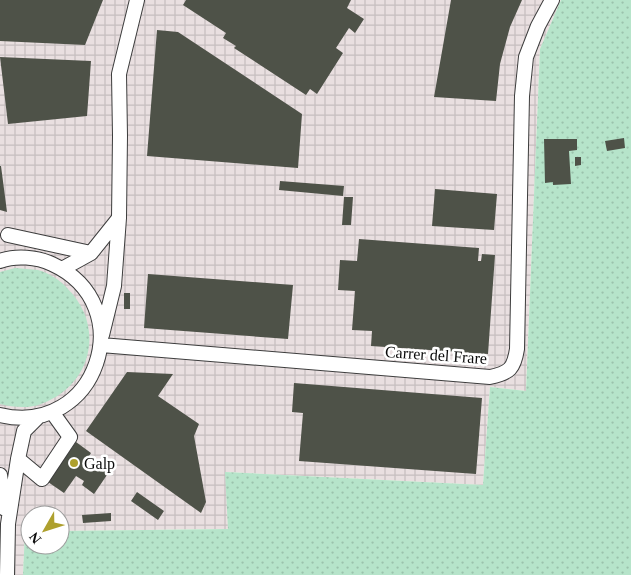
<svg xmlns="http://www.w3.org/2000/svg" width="631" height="575" font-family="Georgia,serif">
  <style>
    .industrial { fill: url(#industrial-grid) }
    .grass { fill: url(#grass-dots) }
    .building { fill: #4e5248 }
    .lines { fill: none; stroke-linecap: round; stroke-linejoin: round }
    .minor-casing { stroke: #3d3d3d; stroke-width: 16 }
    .minor { stroke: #fff; stroke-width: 14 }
    .poi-dot { fill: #aea02e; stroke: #fff; stroke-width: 2 }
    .labels { text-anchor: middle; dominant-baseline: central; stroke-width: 5; stroke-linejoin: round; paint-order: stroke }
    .street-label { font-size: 16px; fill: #0a0a0a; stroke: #fff }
    .poi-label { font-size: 16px; fill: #0a0a0a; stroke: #fff; text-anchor: start }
  </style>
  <defs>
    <pattern id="industrial-grid" width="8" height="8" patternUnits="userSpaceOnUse" patternTransform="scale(1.25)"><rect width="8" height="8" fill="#e9dfe0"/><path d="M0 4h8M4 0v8" fill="none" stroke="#c6bebf"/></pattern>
    <pattern id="grass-dots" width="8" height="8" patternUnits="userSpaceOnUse" patternTransform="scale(1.25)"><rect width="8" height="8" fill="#b6e4ca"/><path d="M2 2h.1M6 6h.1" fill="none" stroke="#9bc2ac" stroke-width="1.8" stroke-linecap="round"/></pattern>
  </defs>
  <rect width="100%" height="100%" fill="#eefde9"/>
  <!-- industrial -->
  <path class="industrial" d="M0,0H561L540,49L526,391L490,387L483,485L226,472L228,529L60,531V515H30V531L25,532L23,575H0Z"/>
  <!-- grass -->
  <path class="grass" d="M561,0H631V575H23L25,531H30V545H60V531L228,529L225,472L483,485L490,387L526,391L540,49Z
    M15,268C23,269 31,269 38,270C49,273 60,280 67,288C106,326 92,386 41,404C28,409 13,407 0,404V272Z"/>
  <!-- building -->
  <path class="building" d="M0,0H103L85,45L0,41Z
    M186,0H351L347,8L364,19L355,33L349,28L336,48L343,53L317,94L310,89L306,95L234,48L236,46L223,38L226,33L183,5Z
    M451,0H522L510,27L500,64L496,101L434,97Z
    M157,30L178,32L302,114L298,168L147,156Z
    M0,57L91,61L87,116L8,124Z
    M624,138L625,148L607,151L605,141Z
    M544,139H577V150L569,151L571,184L553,185V182L545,183Z
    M575,157H581V165L575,166Z
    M0,166H1L7,212L0,210Z
    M280,181L344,186L343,196L279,190Z
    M435,189L497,194L494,230L432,226Z
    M344,197H353L351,225H342Z
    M359,239L479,248L478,261H481L482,254L495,255L488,354L371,346L372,331L352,330L355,291L338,290L340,260L357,261Z
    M148,274L293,285L288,339L144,328Z
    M124,293H130V309H124Z
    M127,372L173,374L158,396L199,424L194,436L206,502L201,513L86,431Z
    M294,383L482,398L476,474L299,461L303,413L292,412Z
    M76,442L91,453L86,461L94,467L96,464L109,472L94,494L82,485L84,481L76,476L64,493L48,482Z
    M137,492L164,511L158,520L131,501Z
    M111,513V521L83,523L82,515Z"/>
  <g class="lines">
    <!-- minor casing -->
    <g class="minor-casing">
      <path id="minor" d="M8,235L91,253
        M0,261C16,255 37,257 52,264C142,305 97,438 0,415
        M62,269L91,253L119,218
        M102,335L114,286L119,218L120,136L119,74L137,0
        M101,345L490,377C510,373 514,368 517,349L522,96L526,57L538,26L552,0
        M18,459L42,479L70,437L52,412
        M0,475L5,509
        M7,575L8,524L18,459L24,431L38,417"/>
    </g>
    <!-- minor -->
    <use href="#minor" class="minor"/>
  </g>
  <!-- markers -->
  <circle class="poi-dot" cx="74" cy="463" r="5"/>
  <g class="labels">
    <!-- street labels -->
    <g class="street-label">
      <text transform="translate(436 355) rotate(4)">Carrer del Frare</text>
    </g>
    <!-- poi labels -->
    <g class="poi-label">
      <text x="84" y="463">Galp</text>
    </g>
  </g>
  <!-- north arrow -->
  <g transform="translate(45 530) rotate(231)"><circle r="24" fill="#ffffff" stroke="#9d9d9d"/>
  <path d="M0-4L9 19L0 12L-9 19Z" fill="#aea02e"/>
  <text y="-8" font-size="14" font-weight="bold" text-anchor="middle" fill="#0a0a0a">N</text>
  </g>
</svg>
